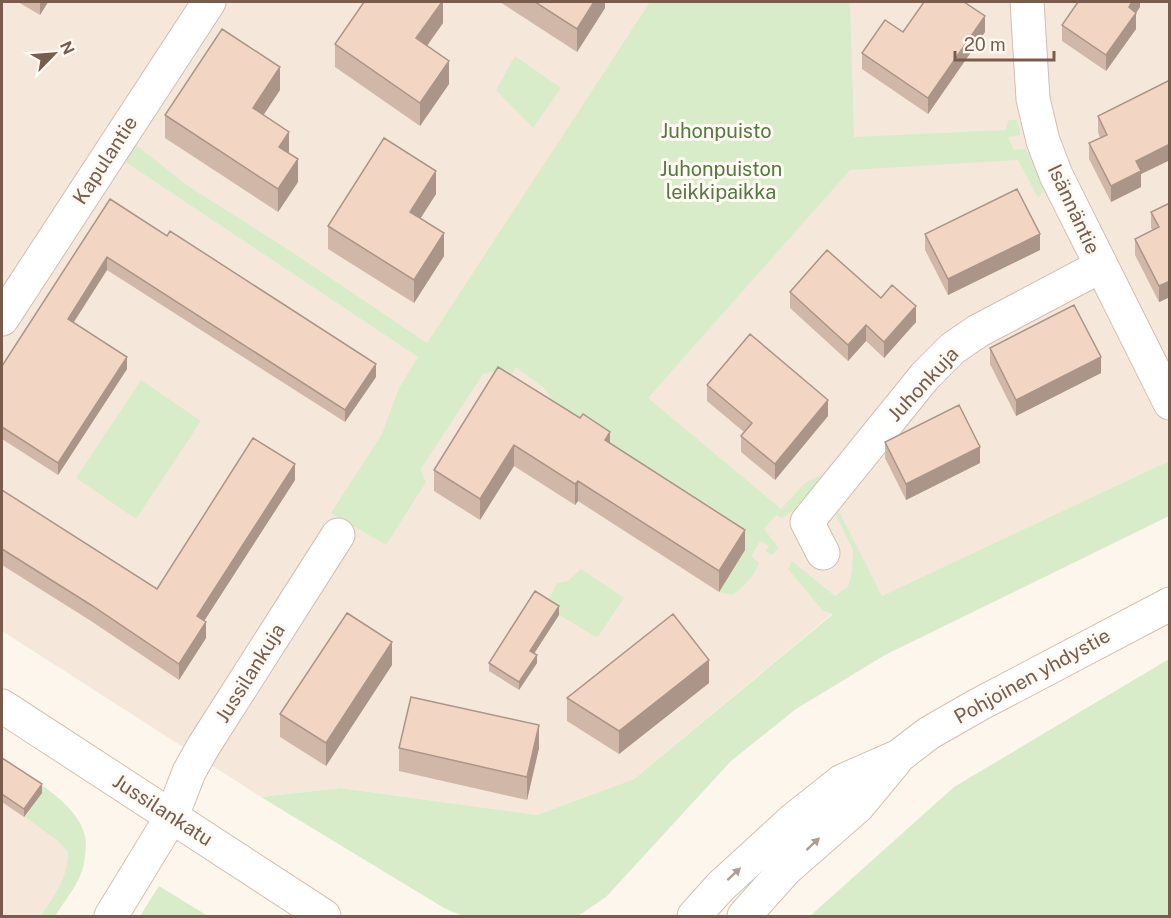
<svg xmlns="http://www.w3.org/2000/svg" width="1171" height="918" font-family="'Public Sans',sans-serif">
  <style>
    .residential { fill: #f5e8da }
    .green { fill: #d8ecc9 }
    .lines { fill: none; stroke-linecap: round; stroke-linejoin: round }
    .street-casing { stroke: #d1beb0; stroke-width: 35 }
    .secondary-casing { stroke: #d6c0b0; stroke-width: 35 }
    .street { stroke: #fff; stroke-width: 33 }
    .secondary { stroke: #fff; stroke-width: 33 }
    .wall { fill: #d1b7a8 }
    .shaded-wall { fill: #aa9588 }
    .building { fill: #f3d5c3; stroke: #aa9588; stroke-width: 1.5 }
    .oneway { fill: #af9d94 }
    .labels { text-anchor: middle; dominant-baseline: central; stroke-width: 6; stroke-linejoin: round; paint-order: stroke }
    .park-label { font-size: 20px; fill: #537a41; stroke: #fffaf3 }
    .street-label { font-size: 20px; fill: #7a5c4d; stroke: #fffaf3 }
  </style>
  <rect width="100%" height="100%" fill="#fdf6ec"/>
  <!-- residential -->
  <path class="residential" d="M2,2H1169V461L882,597L833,613L634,779L537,815L340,788L261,797L2,631Z
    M2,775L75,822L80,864L45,916H2Z"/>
  <!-- green -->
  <path class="green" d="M650,2H850L854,137L1005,130L1009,120H1017L1021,135L1008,137L1014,150L1026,149L1041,182L1043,191L1038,198L1018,160L850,170L648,398L781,509L806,482L826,473L793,511L782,518L776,515L764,529L779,548L772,555L766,551L769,546L760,541L751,557L759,562C755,576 744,587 732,595L719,592L553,402L545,389L516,367L509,378L497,371L483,374L420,470L426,482L386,545L331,513L382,434L399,388L418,357L124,161L135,144L188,186L292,252L427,343Z
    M515,56L561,88L533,128L496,90Z
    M141,380L201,421L136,519L76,478Z
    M1169,461V516L885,655L796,709L731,761L606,897L578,916H463L444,908L261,797L340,788L537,815L634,779L833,614L823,611L788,569L792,561L835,596L848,587L852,572L853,550L833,509L840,513L882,596Z
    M581,569L624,598L597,638L545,606L557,583L568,581Z
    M1169,659V916H810L954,787Z
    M2,759C28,776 78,803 85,836C87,844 85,856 84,864C80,883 65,900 55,916H41C54,896 68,878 68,852L58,841L25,817L42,793Z
    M159,886L208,916H140Z"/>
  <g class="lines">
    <!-- street casing -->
    <g class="street-casing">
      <path id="street" d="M1027,2L1033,99L1043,141L1056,175L1170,403
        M2,319L209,2
        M823,553L807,522L925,376L953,348L978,331L1101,266
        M172,816L189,772L203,747L338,535"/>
    </g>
    <!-- secondary casing -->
    <g class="secondary-casing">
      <path id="secondary" d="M2,706L324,916
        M111,916L172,816
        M694,916L720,887L793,820L842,781L899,756L929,733L978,705L1170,604
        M744,916L786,869L858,806L896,760"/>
    </g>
    <!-- street -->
    <use href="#street" class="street"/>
    <!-- secondary -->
    <use href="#secondary" class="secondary"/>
  </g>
  <!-- wall -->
  <path class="wall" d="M18,2H48L40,15Z
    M443,2V23L427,46L449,84L420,126L335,67V44Z
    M500,2H605V8L577,52Z
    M1140,2V7L1136,13V29L1106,71L1062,41V25Z
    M985,32L928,114L862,69V53Z
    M1170,80V160L1141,174V187L1111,202L1089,159V143L1100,138L1098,132V116Z
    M280,90L263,115L289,153L298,182L278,212L165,138V115Z
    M436,194L420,218L444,256L414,303L328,249V226Z
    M110,199L376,377L345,422L107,270L74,322L127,369L58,475L2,439V366Z
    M1170,203V297L1159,302L1135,255V239L1153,231L1151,228V212Z
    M925,234L1040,250L948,295L925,250Z
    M790,292L881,298L916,322L884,358L866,341L848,361L790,308Z
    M990,348L1101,373L1016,416L990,364Z
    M498,367L610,443L745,550L719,592L578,501L575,505L514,466L480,520L434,491V470Z
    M707,385L828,416L775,480L741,452V436L744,432L707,401Z
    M885,442L980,463L906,500L885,458Z
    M295,480L204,621L206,638L179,680L91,621L2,565V490L157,589Z
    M559,615L534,653L537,663L519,690L489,671V663Z
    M392,665L326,766L280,737V714Z
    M709,683L619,754L567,721V698Z
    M399,748H539L527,800L399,771Z
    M2,758L42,793L24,817L2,802Z"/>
  <!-- shaded-wall -->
  <path class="shaded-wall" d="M40,2H48L40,15Z
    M442,2H443V23L416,61V38Z
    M594,2H605V8L577,52V29Z
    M1132,2H1140V7L1129,23V7Z
    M1136,13V29L1106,71V55Z
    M985,16V32L928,114V98Z
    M449,61V84L420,126V103Z
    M280,67V90L253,131V108Z
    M289,132V155L279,147Z
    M1170,144V160L1141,174V187L1111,202V186L1136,161Z
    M298,159V182L278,212V189Z
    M436,171V194L410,235V212Z
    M444,233V256L414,303V280Z
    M1040,234V250L948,295V279Z
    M107,257V270L68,331V319Z
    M1170,281V297L1159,302V286Z
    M916,306V322L884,358V342Z
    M866,325V341L848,361V345Z
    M127,357V369L58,475V463Z
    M1101,357V373L1016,416V400Z
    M376,364V377L345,422V410Z
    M828,400V416L775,480V464Z
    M610,432V453L605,440Z
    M514,445V466L480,520V499Z
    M980,447V463L906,500V484Z
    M295,464V480L197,632V616Z
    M578,481V501L575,505V484Z
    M745,530V550L719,592V571Z
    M559,606V615L530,660V651Z
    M206,622V638L179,680V664Z
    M392,642V665L326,766V743Z
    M537,655V663L519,690V682Z
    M709,660V683L619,754V731Z
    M539,725V748L527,800V777Z
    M42,784V793L24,817V809Z"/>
  <!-- building -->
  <path class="building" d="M364,2H442L416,38L449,61L420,103L335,44Z
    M535,2H594L577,29Z
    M924,2H964L985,16L928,98L862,53L885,20L903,32Z
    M1078,2H1132L1129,7L1136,13L1106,55L1062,25Z
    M222,29L280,67L253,108L289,132L279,147L298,159L278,189L165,115Z
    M1170,80V144L1136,161L1141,171L1111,186L1089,143L1107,135L1098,116Z
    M384,138L436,171L410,212L444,233L414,280L328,226Z
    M1017,189L1040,234L948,279L925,234Z
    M110,199L167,236L170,231L376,364L345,410L107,257L68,319L127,357L58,463L2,427V366Z
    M1170,203V281L1159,286L1135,239L1159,227L1151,212Z
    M827,250L881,298L892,285L916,306L884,342L866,325L848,345L790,292Z
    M1074,305L1101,357L1016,400L990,348Z
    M750,334L828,400L775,464L741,436L752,423L707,385Z
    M498,367L580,418L583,414L610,432L605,440L745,530L719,571L578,481L575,484L514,445L480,499L434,470Z
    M959,405L980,447L906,484L885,442Z
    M253,438L295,464L197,616L206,622L179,664L91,605L2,549V490L157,589Z
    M535,591L559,606L530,651L537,655L519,682L489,663Z
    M347,613L392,642L326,743L280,714Z
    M673,614L709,660L619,731L567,698Z
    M411,697L539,725L527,777L399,748Z
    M2,758L42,784L24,809L2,794Z"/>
  <!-- one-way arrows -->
  <defs><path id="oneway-solid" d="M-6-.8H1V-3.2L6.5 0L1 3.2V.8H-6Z" transform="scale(1.5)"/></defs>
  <g class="oneway">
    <use href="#oneway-solid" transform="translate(813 844) rotate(-43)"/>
    <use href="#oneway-solid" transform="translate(734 874) rotate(-43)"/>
  </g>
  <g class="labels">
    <!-- park labels -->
    <g class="park-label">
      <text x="716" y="131">Juhonpuisto</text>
      <text x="721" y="169">Juhonpuiston<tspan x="721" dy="23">leikkipaikka</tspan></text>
    </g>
    <!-- street labels -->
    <g class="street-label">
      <text transform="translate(105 160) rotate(-57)">Kapulantie</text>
      <text transform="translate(1074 209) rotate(65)">Isännäntie</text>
      <text transform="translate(923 384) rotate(-47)">Juhonkuja</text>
      <text transform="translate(250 673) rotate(-58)">Jussilankuja</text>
      <text transform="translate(1032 676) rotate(-29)">Pohjoinen yhdystie</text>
      <text transform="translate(163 810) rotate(33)">Jussilankatu</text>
    </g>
  </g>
  <!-- border -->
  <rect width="1171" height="918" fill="none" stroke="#7a5c4d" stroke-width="6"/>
  <!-- north arrow -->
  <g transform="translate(54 54) rotate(65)" stroke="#fffaf3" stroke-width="4.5" paint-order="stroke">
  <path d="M0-4.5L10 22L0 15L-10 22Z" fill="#7a5c4d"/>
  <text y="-9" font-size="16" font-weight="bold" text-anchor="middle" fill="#7a5c4d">N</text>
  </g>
  <!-- scale -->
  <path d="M955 51v9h99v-9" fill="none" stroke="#7a5c4d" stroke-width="3"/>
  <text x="964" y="51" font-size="18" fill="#7a5c4d" stroke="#fffaf3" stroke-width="4.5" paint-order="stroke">20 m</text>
</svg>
